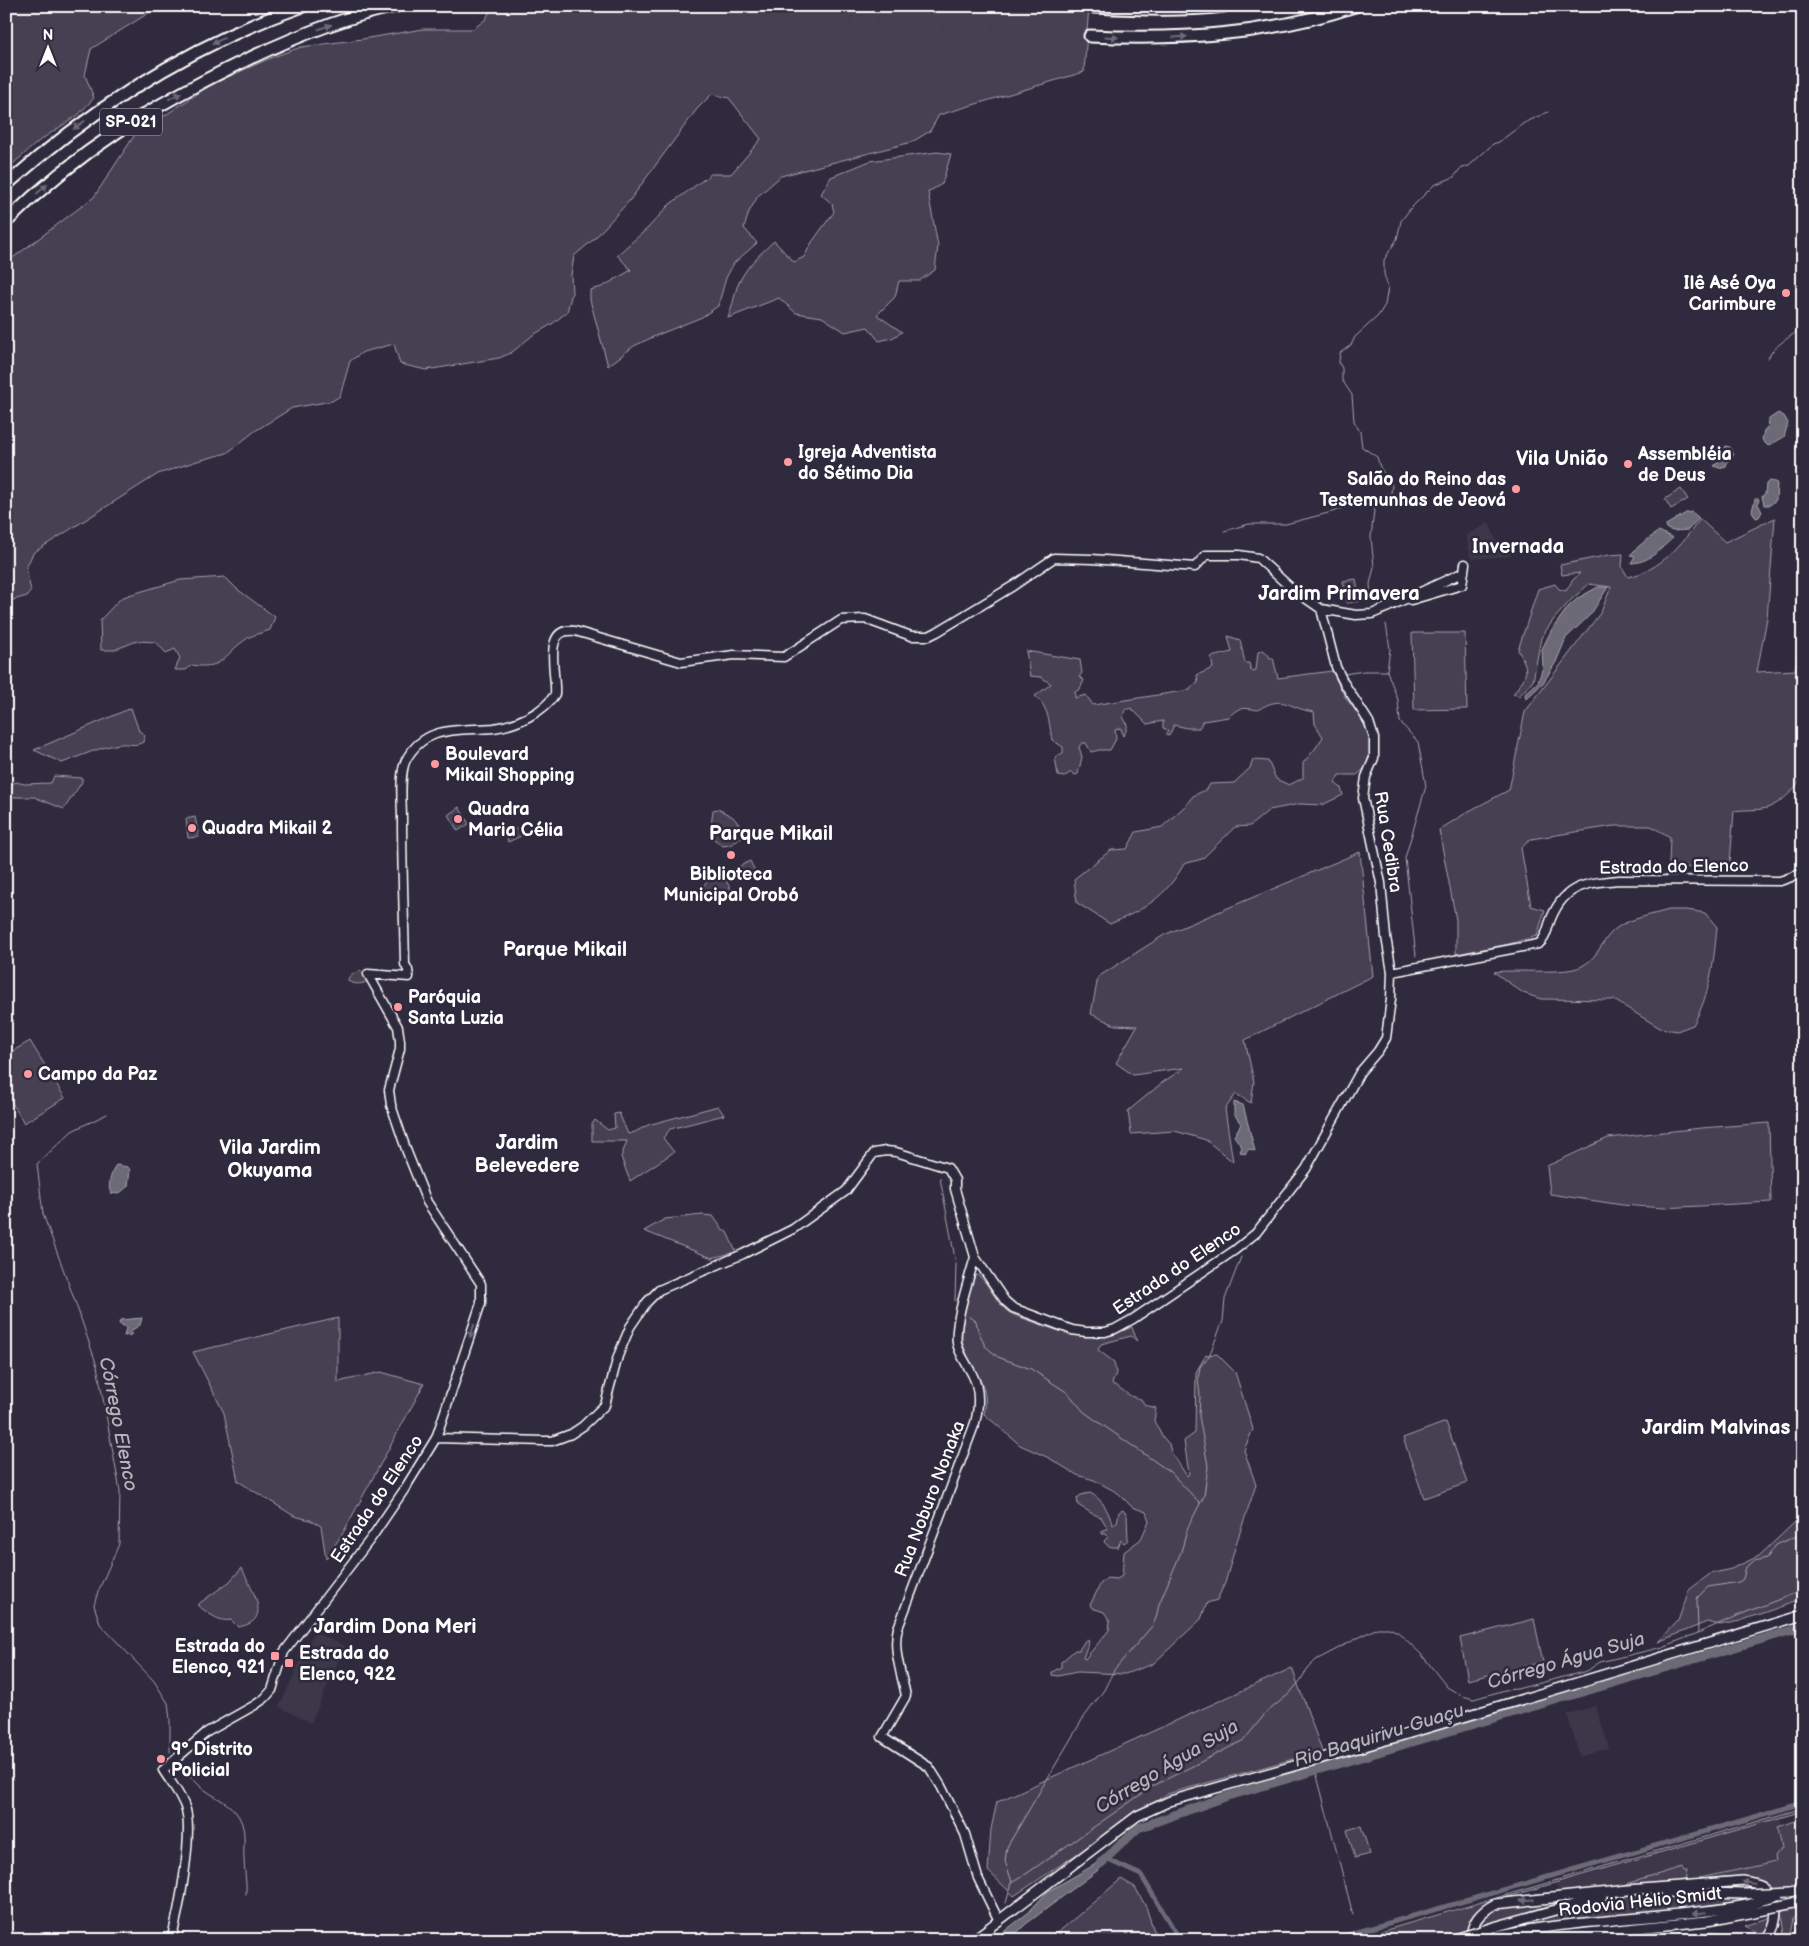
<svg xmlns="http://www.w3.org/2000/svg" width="1809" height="1946" font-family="'Balsamiq Sans',sans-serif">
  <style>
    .built { fill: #3c3749 }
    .green { fill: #464152; stroke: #a2a0a8 }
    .water { fill: #6d6a77; stroke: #a7a6ad }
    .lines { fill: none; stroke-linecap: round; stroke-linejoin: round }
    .stream { stroke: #a7a6ad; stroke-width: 1 }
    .canal { stroke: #6d6a77; stroke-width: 5 }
    .river { stroke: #6d6a77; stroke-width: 9 }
    .highway-tunnel { stroke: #443f50; stroke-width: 11; stroke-dasharray: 11 5.5; stroke-linecap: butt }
    .minor-casing { stroke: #fff; stroke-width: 11 }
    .major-casing { stroke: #fff; stroke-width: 12 }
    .highway-casing { stroke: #fff; stroke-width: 15 }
    .minor { stroke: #2f2a3d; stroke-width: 8 }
    .major { stroke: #2f2a3d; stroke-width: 9 }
    .highway { stroke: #2f2a3d; stroke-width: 11 }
    .major-bridge-casing { stroke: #fff; stroke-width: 12; stroke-linecap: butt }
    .major-bridge { stroke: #2f2a3d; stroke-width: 9 }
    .oneway { fill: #6d6a77 }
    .poi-dot { fill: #ff9aa2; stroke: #2f2a3d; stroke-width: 2 }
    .labels { text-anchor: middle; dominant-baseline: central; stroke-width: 5; stroke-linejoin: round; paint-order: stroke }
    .shield { fill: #2f2a3d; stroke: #c1bfc5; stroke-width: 1 }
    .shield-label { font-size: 16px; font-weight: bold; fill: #fff }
    .poi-label { font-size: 18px; font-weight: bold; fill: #fff; stroke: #2f2a3d; text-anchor: start }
    .street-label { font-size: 18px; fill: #fff; stroke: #2f2a3d }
    .water-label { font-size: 19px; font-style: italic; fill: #b6b4bb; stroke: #2f2a3d }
    .quarter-label { font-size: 20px; font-weight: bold; fill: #fff; stroke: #2f2a3d }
  </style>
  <rect width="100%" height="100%" fill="#2f2a3d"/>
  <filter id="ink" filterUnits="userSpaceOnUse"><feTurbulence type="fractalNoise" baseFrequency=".02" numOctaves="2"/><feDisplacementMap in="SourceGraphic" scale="10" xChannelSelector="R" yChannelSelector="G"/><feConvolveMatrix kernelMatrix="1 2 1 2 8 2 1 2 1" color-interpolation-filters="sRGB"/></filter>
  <g filter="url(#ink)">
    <!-- built -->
    <path class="built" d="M1489,523L1498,544L1505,542L1511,556L1473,559L1470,556L1466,535Z
      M314,1632L345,1646L311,1723L279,1707Z
      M1596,1706L1609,1748L1580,1757L1567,1714Z
      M1779,1818L1782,1827L1777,1828L1782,1848L1777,1861L1686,1880L1687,1871L1684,1867L1619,1886L1558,1893L1556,1884Z"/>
    <!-- green -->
    <path class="green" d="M6,6H163L155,9L91,49L85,75L94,98L78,115L39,141L6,170Z
      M492,6H1089L1084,72L939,115L930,131L912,142L781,176L758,196L749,212L744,228L757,243L734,263L726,278L718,306L702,317L655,336L634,346L608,366L590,300V290L602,287L631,270L617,255L648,228L669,205L711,174H731L761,139L729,98L712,94L697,109L630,200L594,239L574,256L571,275L572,293L567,312L552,324L533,335L511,353L499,358L426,370L400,364L394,344L363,352L350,361L340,396L332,401L292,408L255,431L227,453L194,462L158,474L33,553L26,568L31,591L27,596L6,602V263L94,197L134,136L212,84L273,57L301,47L362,39L423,29H473L486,19Z
      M937,152L951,154L942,184L928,192L938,246L935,270L919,281H899L895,297L877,315L902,332L892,338L879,341L868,327L845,332L822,317L796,313L779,298L728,318C732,308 734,297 737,287C745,267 759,255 774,241L794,262L804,257L812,242L834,212L832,204L821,194L831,177L870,161Z
      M1681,489L1688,499L1671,509L1665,499Z
      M1775,518L1767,618L1757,672L1795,670L1803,622V776C1795,789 1782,803 1767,808C1757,811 1745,809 1734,811L1730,863L1693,868L1669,865L1670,837L1651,826H1614L1531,839L1521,848L1531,906L1545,910L1537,936L1509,944L1456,954V920L1439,830L1469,811L1509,790L1525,712L1601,612L1611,587L1589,584L1572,599L1554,619L1541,638L1533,681L1519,696L1513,694C1528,674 1530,671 1518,650L1538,589L1555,584L1559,589L1566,591L1572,581L1580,573L1562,575L1560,565L1609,555L1623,554L1622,567L1628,577C1661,570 1681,545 1700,519L1725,542Z
      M225,577L237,589L275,617L270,630C262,633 251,635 245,640C222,656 224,670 192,665L186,670H175L180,658L175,649L166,653L156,642L137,641L114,650H101L100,620L121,598L129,595L180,580Z
      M1356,579L1360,601L1347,603L1343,581Z
      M1412,633H1465L1467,709L1414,710Z
      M1228,636L1240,640L1245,663H1249L1251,671L1256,670L1258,652L1263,650L1267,653L1270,658H1273L1278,678L1332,671L1345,697L1360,716L1368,733L1371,749L1366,767L1357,775H1339L1335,783L1341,788L1343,795L1322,805L1300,804L1269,810L1250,826L1235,827L1202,859L1184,864C1165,898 1145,909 1110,924L1077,903L1074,879L1111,850L1127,849L1136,832L1162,827L1185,806L1193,796L1207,789L1210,784L1234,783L1250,768L1253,760L1268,761L1276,779L1289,785L1303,778V763L1315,749L1323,737L1315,724L1314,712C1289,709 1284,693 1258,710C1246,708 1238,706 1229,717L1203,721L1199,728H1187L1174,725L1169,736L1166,735L1168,730L1163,728V721L1147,724L1131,708L1125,710L1123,717C1128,725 1129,727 1123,736L1121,728L1115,730L1116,739L1110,750H1099L1091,752L1086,743H1082L1079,747L1082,757L1078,774L1075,775L1071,772L1064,777L1058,776L1055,757L1063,753V747L1052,740C1049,723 1049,707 1035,696L1051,684L1041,677L1030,676L1026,651L1080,660L1082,673L1079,677L1084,680L1080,689L1075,692V698L1086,695L1093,705L1190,690L1192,686L1198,683L1197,675L1213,668L1211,657L1232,652Z
      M131,708L139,731L145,735L143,742C135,747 129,743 120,744C100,747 81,756 62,763L34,750Z
      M54,776L82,778V782L64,809L34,797H7L10,785L16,782L24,784L51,783Z
      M459,807L469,824L458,831L448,815Z
      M718,809L733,817L741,827L746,830L742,838L730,845L723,846L710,836L713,810Z
      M195,817L199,837L188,838L186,819Z
      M511,829H520L523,835L508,842L506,834Z
      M1360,852L1373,976L1245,1040L1254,1082L1251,1103L1236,1094L1225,1109L1233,1162L1206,1140L1175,1131L1131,1134L1128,1111L1163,1082L1184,1068L1133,1075L1116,1063L1137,1026L1115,1025L1091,1014L1098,977L1164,935Z
      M750,861L755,871L739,880L734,869Z
      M719,873L724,877L733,893L732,897L727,900L704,892L701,889L707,881Z
      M1669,910H1687L1705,913L1717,927C1714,961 1710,995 1693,1025L1677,1031L1660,1028L1614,1000L1541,999L1523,993L1494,972C1516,969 1566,975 1582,966C1600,957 1602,937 1618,927C1629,919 1655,914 1669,910Z
      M361,971L367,974L369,980C363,985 354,985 348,981C348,974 355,973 361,971Z
      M30,1041L65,1098L24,1123L6,1093V1055Z
      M718,1106L724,1115L670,1129L663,1138L674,1152L630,1181L621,1157L627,1141H592V1124L595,1120L608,1130L615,1128L614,1114L619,1113L628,1134L635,1132L648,1125Z
      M1769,1123L1771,1202L1664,1208L1622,1205L1550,1194L1547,1166L1608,1138L1701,1128Z
      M702,1215L713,1216L723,1230L727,1232L736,1252L712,1258L644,1231L665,1219Z
      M975,1275H978C990,1285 995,1301 1007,1311C1015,1317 1027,1319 1036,1323C1072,1336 1095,1343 1132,1327L1137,1341L1131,1336L1101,1344L1098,1350L1114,1362L1116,1373L1112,1384C1126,1390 1125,1396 1141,1399L1145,1405L1156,1408L1154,1421L1162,1436L1169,1444L1171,1452L1187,1476L1189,1474L1184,1441L1195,1433L1196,1372L1206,1355L1217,1354L1235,1372L1253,1429L1244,1450L1256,1485L1237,1541L1225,1583L1217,1600L1207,1603L1201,1619L1153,1664L1125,1674L1077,1672L1058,1676L1052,1675V1672L1061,1667V1662L1075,1650H1079L1086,1639L1089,1641L1083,1658L1085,1659L1109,1630L1110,1621L1104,1612L1092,1608L1090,1605L1101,1583L1107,1578L1117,1579L1122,1576L1124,1552L1141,1539L1149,1521L1146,1512L1132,1507L1118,1493L1094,1480L1077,1475L1049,1458L1020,1445L984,1414C991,1385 971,1370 963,1344C958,1331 970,1289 975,1275Z
      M338,1318V1382L381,1372L424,1384L344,1531L326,1559L321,1526L310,1520L294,1516L238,1481L224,1413L193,1352Z
      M1446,1422L1467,1483L1424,1498L1403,1438Z
      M1090,1493C1104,1500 1108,1512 1113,1525L1117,1522L1119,1512L1123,1510L1127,1515L1128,1540L1124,1543L1121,1540L1118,1547C1113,1547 1107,1548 1104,1541L1108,1537L1106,1534H1102V1530L1108,1529L1101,1517L1091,1513L1078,1505L1077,1498L1081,1495Z
      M1803,1520V1599L1740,1621L1720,1625L1707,1622L1658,1642L1678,1621L1689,1590L1710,1574L1731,1569L1759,1556L1795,1522Z
      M242,1568C251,1590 275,1621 238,1627L231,1620C219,1623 207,1612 197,1605L229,1582Z
      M1534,1619L1543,1662L1468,1680L1460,1638Z
      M1292,1668L1322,1751L1167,1794L1014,1896L988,1871L991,1829L997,1802Z
      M1803,1808V1811L1486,1903L1470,1919L1467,1930L1431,1940H1352Z
      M1803,1818V1829L1801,1830L1803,1836V1885L1790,1889L1771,1891C1755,1870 1727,1877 1704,1879L1699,1878L1776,1862L1775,1856L1781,1848L1777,1827Z
      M1361,1826L1370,1854L1355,1858L1347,1830Z
      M1682,1867L1684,1871H1687L1685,1882L1532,1897L1536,1894L1617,1887Z
      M1121,1879L1135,1887L1146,1907L1157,1940H1049Z
      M1750,1885L1764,1891L1673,1890Z
      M1641,1892L1742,1898L1745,1900L1743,1901L1699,1909L1505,1928C1550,1914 1594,1898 1641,1892Z
      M1566,1901L1556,1904L1477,1928L1476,1923L1493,1907Z
      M1803,1905L1794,1919L1790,1940H1785L1781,1913Z
      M1749,1909L1714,1918L1497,1940C1530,1931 1565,1929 1599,1926C1649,1921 1699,1917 1749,1909Z
      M1774,1916L1765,1936L1745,1926Z
      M1803,1919V1940H1795L1796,1932Z
      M1703,1932L1727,1934L1746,1940H1620Z"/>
    <!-- water -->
    <path class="water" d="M1778,413L1784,416L1788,423L1784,437L1768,446L1762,440L1764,430L1768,428L1769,419Z
      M1725,446L1730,447L1734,455L1729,458L1726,466L1719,468L1714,466L1723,457L1722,452H1724Z
      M1769,481L1776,482L1777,485L1776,500L1770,505H1764L1762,496L1765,494L1766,484Z
      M1755,499H1759L1758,504L1762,512L1759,517L1756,518L1752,511Z
      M1692,512L1699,518L1688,530L1673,531L1667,529L1666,525L1686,513Z
      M1659,531L1673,538C1660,549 1649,563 1631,563L1635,556L1630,555L1639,546Z
      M1598,587H1608L1591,614L1566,638L1556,662L1543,683L1526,699L1525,694L1538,682L1543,667L1542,649L1551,631L1568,607L1578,598Z
      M1234,1102L1243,1105L1255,1151L1249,1149L1245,1154L1240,1152L1242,1147L1234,1136L1241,1124L1234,1114Z
      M116,1165L128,1167L130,1170L128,1186L120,1193L111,1194C107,1186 111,1173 116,1165Z
      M142,1318L140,1325L132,1330L131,1335L124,1336L126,1328L124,1326L119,1324L120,1320Z
      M1105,1855L1112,1857L1109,1862L1026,1924L1009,1940H993L1028,1913L1047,1892L1094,1865Z"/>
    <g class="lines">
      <!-- stream -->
      <path class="stream" d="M1768,358C1774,345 1791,336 1803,328
        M1224,531L1249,524H1286L1336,511L1363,500H1369L1374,503
        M1374,604L1371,600L1370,584L1374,567L1371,537L1375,502L1377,498L1391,493L1392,485L1380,467L1377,457L1362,447L1360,432L1354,421L1352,395L1342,380V368L1339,363L1340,353L1351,345L1355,337L1378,316L1385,305L1388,287L1384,274V260L1397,239L1401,221L1410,209L1434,185L1454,177L1460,169L1469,166L1493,144L1499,142L1524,123L1548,112
        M1386,624L1390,649L1387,671L1398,700L1400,722L1418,742L1426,786L1405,858L1416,956
        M1344,674L1364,671H1387
        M107,1114L72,1131L37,1164L43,1214L76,1304L97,1366L120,1491L119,1544L98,1592L94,1605L100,1624L154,1681L168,1703L170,1720V1752
        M940,1178L956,1264L955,1301
        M969,1317L976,1321L978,1330L985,1346L998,1357L1031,1369L1068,1393L1084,1412L1170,1472L1200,1503
        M1698,1633L1739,1615L1803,1590
        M180,1767C187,1773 193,1779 200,1786C212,1797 231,1802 239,1817C247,1831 243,1844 244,1859C244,1871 247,1881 246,1894
        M1316,1772L1353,1915
        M1012,1882L1005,1861L1007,1847L1082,1720L1104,1690L1114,1670L1153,1625L1156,1618L1159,1604L1181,1552L1188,1527L1204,1496L1208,1466L1199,1416L1200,1396L1198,1379L1200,1367L1209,1356L1223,1321L1225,1299L1241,1257
        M1006,1903L1012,1882L1026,1874L1153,1786L1244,1740L1266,1713L1289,1694L1300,1681L1308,1668L1316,1660L1377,1628H1389L1398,1632L1422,1655L1447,1687L1462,1696L1474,1699L1505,1690L1517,1689L1587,1671L1600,1662L1663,1647L1698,1633L1697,1598L1708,1587L1739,1582L1743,1579L1746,1567L1754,1561L1767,1558L1776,1545L1799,1535L1803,1528"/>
      <!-- canal -->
      <path class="canal" d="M1106,1859L1141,1875L1180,1940
        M1330,1940L1803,1803"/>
      <!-- river -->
      <path class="river" d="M1100,1864L1138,1828L1225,1797L1803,1627"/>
      <!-- highway-tunnel -->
      <path class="highway-tunnel" d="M661,6L1090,36"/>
      <!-- minor casing -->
      <g class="minor-casing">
        <path id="minor" d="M1411,600L1462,585L1465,564
          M1392,972L1538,944C1545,940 1547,931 1549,924C1562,886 1583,883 1619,880L1780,881L1803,873
          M368,974L409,977L408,970L405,964C404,916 402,868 402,820C402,804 399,773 406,760C425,724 461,731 494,728C515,725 544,713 555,694C557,675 541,626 575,631L681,662L734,655L784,657L841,620L865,619L911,636H929L937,632L1013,586L1054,558L1092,559L1195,567L1206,555H1239L1258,558L1292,589L1321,609L1356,615L1372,614L1386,608L1464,572
          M975,1257C969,1279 954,1322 957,1343C959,1354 967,1364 972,1374C980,1389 979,1407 975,1423L898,1628C892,1649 902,1675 906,1696L882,1737L929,1767L941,1786L965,1834L978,1878L999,1921
          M436,1438L543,1441H552L571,1434L583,1426L605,1405L618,1356L630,1327L647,1302L659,1290L743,1254L793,1229L846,1191L874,1153L886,1151L896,1152L948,1168L955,1180V1189L975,1257L1005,1301L1013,1308L1072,1330L1086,1332H1105L1115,1329L1133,1319L1235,1250L1256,1233L1306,1169L1360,1072L1378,1051L1386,1038L1391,999L1392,972L1386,937L1381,883L1363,798L1366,777L1374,758V738L1369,722L1344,683L1336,667L1321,609
          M171,1940C179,1912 193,1837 186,1810C182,1795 171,1783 163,1770L207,1732L255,1705L265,1698L272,1690L284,1652L372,1537L404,1490L436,1438L481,1303V1284L427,1202L407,1152L391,1105L389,1090L400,1049V1041L398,1027L368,974"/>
      </g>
      <!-- major casing -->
      <g class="major-casing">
        <path id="major" d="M1666,1892L1744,1894
          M1791,1892L1803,1889
          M1794,1904L1803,1902
          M1494,1927L1602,1897
          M973,1940L1121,1828L1137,1816L1170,1801L1400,1736L1803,1615
          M1471,1940C1471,1922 1480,1912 1495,1904L1628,1890L1743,1881C1749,1882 1757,1883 1762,1886C1781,1898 1779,1927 1764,1940
          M1479,1940C1565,1918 1659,1921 1747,1905
          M1517,1940L1707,1921L1749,1913"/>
      </g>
      <!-- highway casing -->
      <g class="highway-casing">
        <path id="highway" d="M1093,7C1137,9 1180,11 1224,6
          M1090,36C1180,40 1269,35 1355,6
          M6,185C94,107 192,44 303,6
          M6,222C78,151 153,105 244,61C292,38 344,16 397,6"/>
      </g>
      <!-- minor -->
      <use href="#minor" class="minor"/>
      <!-- major -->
      <use href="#major" class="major"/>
      <!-- highway -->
      <use href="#highway" class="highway"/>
      <!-- major-bridge casing -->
      <g class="major-bridge-casing">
        <path id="major-bridge" d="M1744,1894L1791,1892
          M1747,1905L1778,1896
          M1749,1913L1794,1904
          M1452,1940L1494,1927"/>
      </g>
      <!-- major-bridge -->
      <use href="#major-bridge" class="major-bridge"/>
    </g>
    <!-- one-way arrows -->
    <defs><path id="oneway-solid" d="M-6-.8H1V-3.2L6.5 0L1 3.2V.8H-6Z" transform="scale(1.25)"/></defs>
    <g class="oneway">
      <use href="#oneway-solid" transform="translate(325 27) rotate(-19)"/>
      <use href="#oneway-solid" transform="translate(1111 37) rotate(3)"/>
      <use href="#oneway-solid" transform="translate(1180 37) rotate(-3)"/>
      <use href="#oneway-solid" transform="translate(218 41) rotate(154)"/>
      <use href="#oneway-solid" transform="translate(175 96) rotate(-27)"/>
      <use href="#oneway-solid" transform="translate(79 125) rotate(144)"/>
      <use href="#oneway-solid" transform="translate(42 189) rotate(-41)"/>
      <use href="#oneway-solid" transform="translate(472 1331) rotate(108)"/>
      <use href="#oneway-solid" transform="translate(1748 1883) rotate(-172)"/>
      <use href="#oneway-solid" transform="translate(1527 1900) rotate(174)"/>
      <use href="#oneway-solid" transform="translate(1699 1913) rotate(174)"/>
    </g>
  </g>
  <!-- markers -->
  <g class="poi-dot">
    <circle cx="1786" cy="293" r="5"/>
    <circle cx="788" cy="462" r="5"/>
    <circle cx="1628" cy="464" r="5"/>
    <circle cx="1516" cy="489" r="5"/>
    <circle cx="435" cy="764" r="5"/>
    <circle cx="458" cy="819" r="5"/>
    <circle cx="192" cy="828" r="5"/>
    <circle cx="731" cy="855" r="5"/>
    <circle cx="398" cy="1007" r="5"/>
    <circle cx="28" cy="1074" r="5"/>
    <rect x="270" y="1651" width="10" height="10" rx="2.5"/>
    <rect x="284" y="1658" width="10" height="10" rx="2.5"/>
    <circle cx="161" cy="1759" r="5"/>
  </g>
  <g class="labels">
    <!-- shield labels -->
    <rect class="shield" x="100" y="108.5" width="62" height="27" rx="4"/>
    <g class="shield-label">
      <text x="131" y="122">SP-021</text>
    </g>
    <!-- poi labels -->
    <g class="poi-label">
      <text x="1776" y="283" text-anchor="end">Ilê Asé Oya<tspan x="1776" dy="21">Carimbure</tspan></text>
      <text x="798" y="452">Igreja Adventista<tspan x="798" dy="21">do Sétimo Dia</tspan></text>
      <text x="1638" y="454">Assembléia<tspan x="1638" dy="21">de Deus</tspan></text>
      <text x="1506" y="479" text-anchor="end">Salão do Reino das<tspan x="1506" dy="21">Testemunhas de Jeová</tspan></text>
      <text x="445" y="754">Boulevard<tspan x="445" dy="21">Mikail Shopping</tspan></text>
      <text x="468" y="809">Quadra<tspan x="468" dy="21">Maria Célia</tspan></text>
      <text x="202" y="828">Quadra Mikail 2</text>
      <text x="731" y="874" text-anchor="middle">Biblioteca<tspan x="731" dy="21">Municipal Orobó</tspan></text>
      <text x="408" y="997">Paróquia<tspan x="408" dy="21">Santa Luzia</tspan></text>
      <text x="38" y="1074">Campo da Paz</text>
      <text x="265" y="1646" text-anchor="end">Estrada do<tspan x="265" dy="21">Elenco, 921</tspan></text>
      <text x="299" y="1653">Estrada do<tspan x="299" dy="21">Elenco, 922</tspan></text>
      <text x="171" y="1749">9º Distrito<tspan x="171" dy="21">Policial</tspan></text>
    </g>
    <!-- street labels -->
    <g class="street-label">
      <text transform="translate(1388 842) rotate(81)">Rua Cedibra</text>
      <text transform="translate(1674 867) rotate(-1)">Estrada do Elenco</text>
      <text transform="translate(1177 1269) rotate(-34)">Estrada do Elenco</text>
      <text transform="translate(377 1499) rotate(-56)">Estrada do Elenco</text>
      <text transform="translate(930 1499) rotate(-69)">Rua Noburo Nonaka</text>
      <text transform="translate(1640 1902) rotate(-6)">Rodovia Hélio Smidt</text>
    </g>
    <!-- water labels -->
    <g class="water-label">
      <text transform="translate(118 1424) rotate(79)">Córrego Elenco</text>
      <text transform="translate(1566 1661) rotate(-16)">Córrego Água Suja</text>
      <text transform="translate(1379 1736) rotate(-17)">Rio Baquirivu-Guaçu</text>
      <text transform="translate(1167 1767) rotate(-31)">Córrego Água Suja</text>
    </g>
    <!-- quarter labels -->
    <g class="quarter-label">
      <text x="1562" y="459">Vila União</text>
      <text x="1518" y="547">Invernada</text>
      <text x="1339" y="594">Jardim Primavera</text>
      <text x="771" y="834">Parque Mikail</text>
      <text x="565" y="950">Parque Mikail</text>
      <text x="527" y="1143">Jardim<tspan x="527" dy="23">Belevedere</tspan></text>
      <text x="270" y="1148">Vila Jardim<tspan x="270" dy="23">Okuyama</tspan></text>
      <text x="1716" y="1428">Jardim Malvinas</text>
      <text x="395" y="1627">Jardim Dona Meri</text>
    </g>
  </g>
  <!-- margin -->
  <rect width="1809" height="1946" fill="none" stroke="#2f2a3d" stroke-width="25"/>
  <rect x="12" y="12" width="1784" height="1921" fill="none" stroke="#fff" stroke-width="2" filter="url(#ink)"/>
  <!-- north arrow -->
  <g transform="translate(48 48)" stroke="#2f2a3d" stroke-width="4" paint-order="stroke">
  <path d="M0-4L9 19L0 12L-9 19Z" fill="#ffffff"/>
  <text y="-8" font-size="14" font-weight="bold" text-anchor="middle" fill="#ffffff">N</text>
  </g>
</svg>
